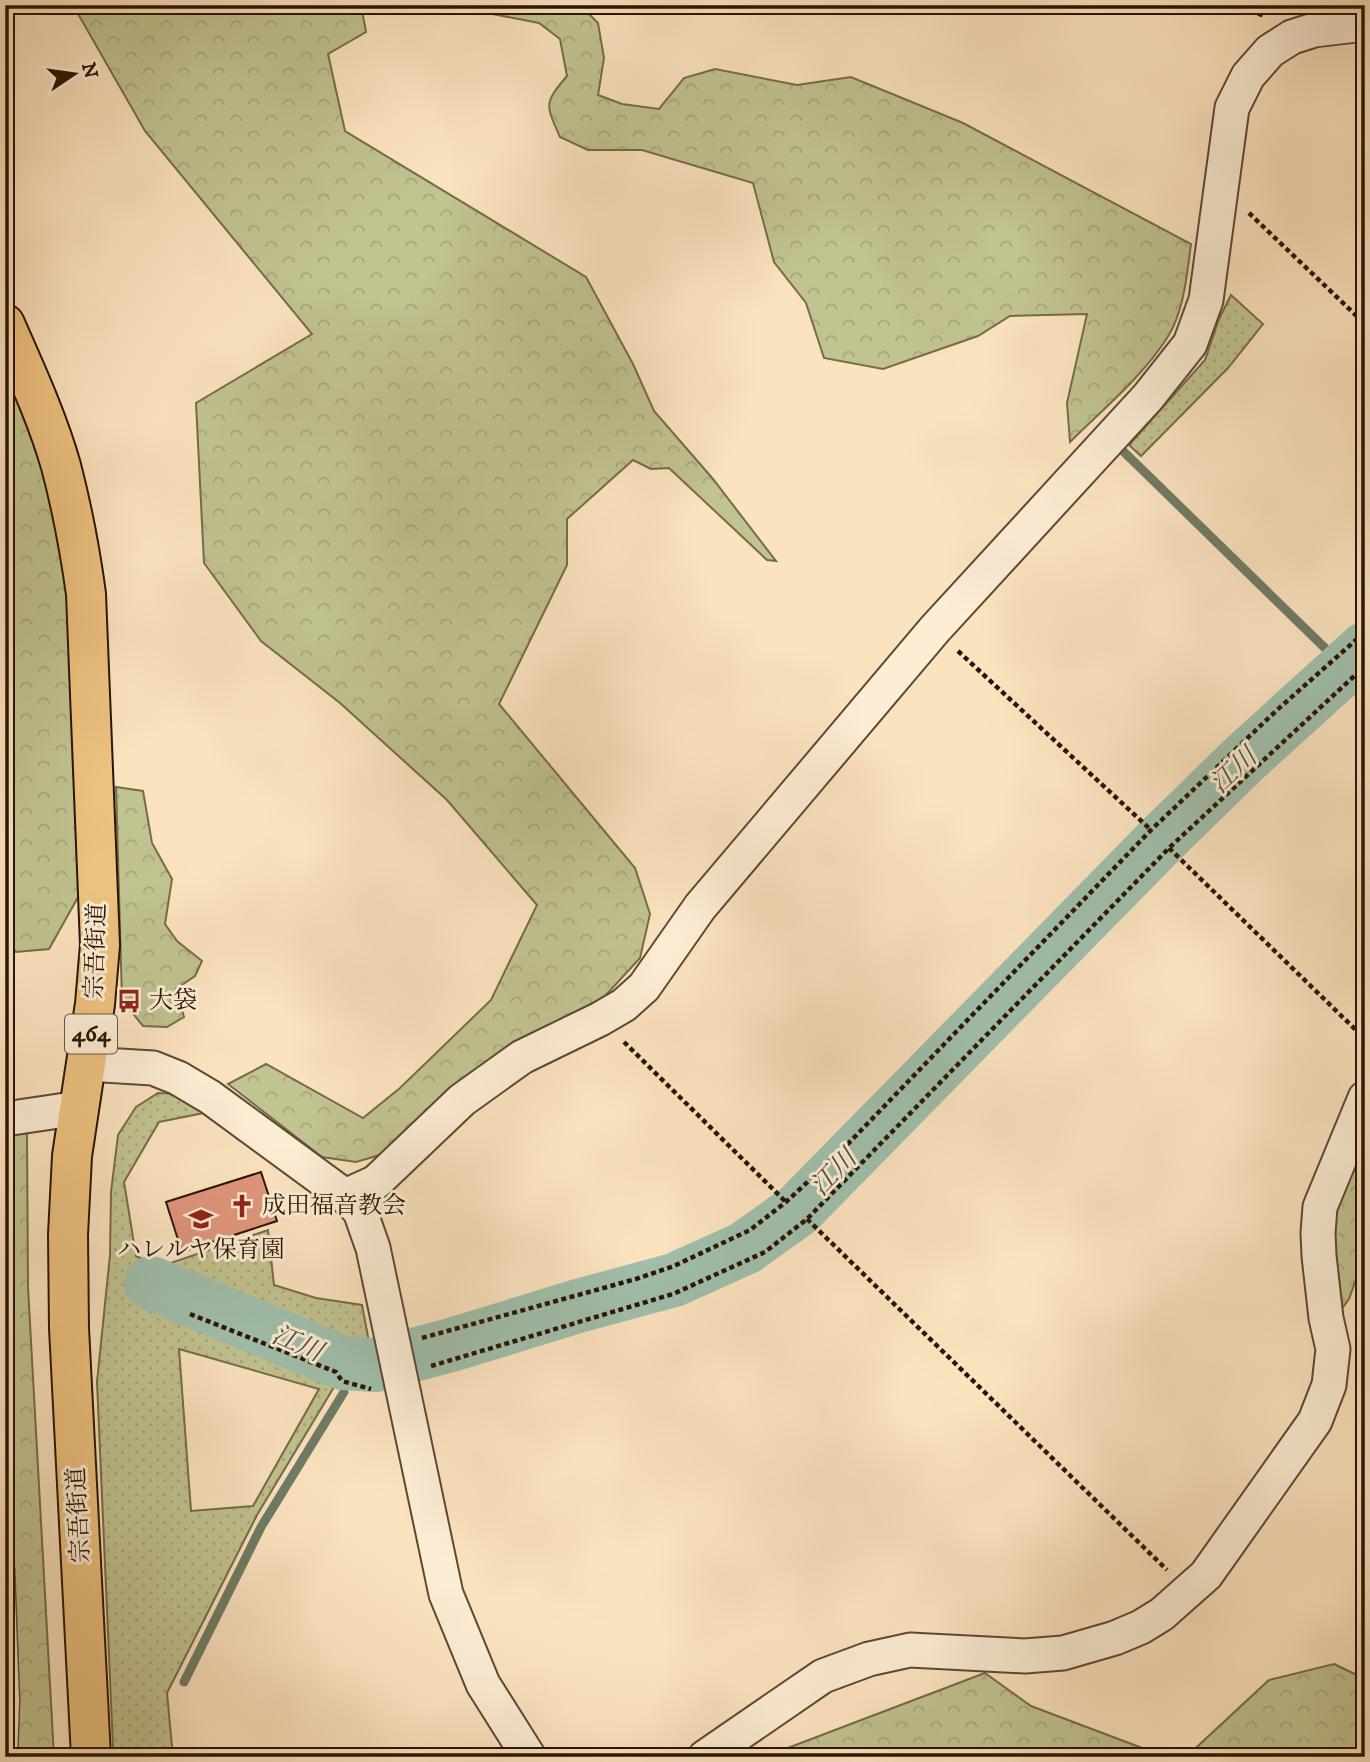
<svg xmlns="http://www.w3.org/2000/svg" width="1370" height="1762" font-family="'IM FELL DW Pica','Noto Serif JP',serif">
  <style>
    .grass { fill: url(#grass-dots); stroke: #756c48; stroke-width: 2; fill-rule: evenodd }
    .forest { fill: url(#forest-crowns); stroke: #756c48; stroke-width: 2 }
    .lines { fill: none; stroke-linecap: round; stroke-linejoin: round }
    .stream { stroke: #707b67; stroke-width: 9 }
    .river { stroke: #a0bfac; stroke-width: 54 }
    .building { fill: #df957b; stroke: #291400; stroke-width: 2 }
    .service-casing { stroke: #5e4830; stroke-width: 21 }
    .minor-casing { stroke: #5e4830; stroke-width: 37 }
    .trunk-casing { stroke: #291400; stroke-width: 42 }
    .path { stroke: #291400; stroke-width: 4.5; stroke-dasharray: 5 3.5; stroke-linecap: butt }
    .service { stroke: #fcedd5; stroke-width: 18 }
    .minor { stroke: #fcedd5; stroke-width: 33 }
    .trunk { stroke: #eec280; stroke-width: 38 }
    .labels { text-anchor: middle; dominant-baseline: central; stroke-width: 6; stroke-linejoin: round; paint-order: stroke }
    .shield { fill: #fcedd5; stroke: #685540; stroke-width: 2 }
    .shield-label { font-size: 23px; font-weight: bold; fill: #291400 }
    .street-label { font-size: 24px; fill: #291400; stroke: #fcedd5 }
    .poi-label { font-size: 24px; fill: #291400; stroke: #fcedd5; text-anchor: start }
    .water-label { font-size: 26px; font-style: italic; fill: #53503c; stroke: #fcedd5 }
  </style>
  <defs>
    <pattern id="grass-dots" width="8" height="8" patternUnits="userSpaceOnUse" patternTransform="scale(1.75)"><rect width="8" height="8" fill="#c1c390"/><path d="M2 2h.1M6 6h.1" fill="none" stroke="#a6a77a" stroke-width="1.8" stroke-linecap="round"/></pattern>
    <pattern id="forest-crowns" width="20" height="18" patternUnits="userSpaceOnUse" patternTransform="scale(1.75)"><rect width="20" height="18" fill="#c1c390"/><path d="M2 6a3 3 0 1 1 6 0M12 15a3 3 0 1 1 6 0" fill="none" stroke="#a6a77a"/></pattern>
  </defs>
  <rect width="100%" height="100%" fill="#fbe3bf"/>
  <filter id="stains"><feTurbulence type="fractalNoise" baseFrequency=".00286" numOctaves="4"/><feColorMatrix values="0 0 0 0 .2 0 0 0 0 .09 0 0 0 0 .02 0 0 0 .5 -.17"/></filter>
  <radialGradient id="worn" r=".72"><stop offset=".6" stop-color="#630" stop-opacity="0"/><stop offset="1" stop-color="#630" stop-opacity=".3"/></radialGradient>
  <!-- grass -->
  <path class="grass" d="M1231,295L1263,324L1228,368L1141,456L1129,445L1205,360L1219,319Z
    M158,1093L181,1094L209,1112L159,1122L124,1182L136,1256L159,1267L268,1230L274,1285L316,1298L362,1305L370,1347L338,1349L160,1277L151,1279L148,1292L181,1305L183,1319L332,1376L334,1387L257,1515L167,1693L173,1757H125L113,1747L97,1382L110,1255L111,1192L118,1135L136,1107ZM179,1349L319,1389L253,1506L191,1511Z"/>
  <!-- forest -->
  <path class="forest" d="M73,5H361L366,32L328,54L345,131L586,277L633,364L654,411L713,479L776,561L767,560L669,468L651,469L633,460L567,519V565L499,704L635,868L650,914L640,958L595,1007L380,1155L356,1162L322,1157L228,1084L266,1064L363,1118L400,1088L491,1000L537,905L447,800L340,703L261,641L204,563L196,403L312,334L145,131Z
    M459,5H580L598,23L604,58L598,95L622,104L659,109L684,78L715,69L797,85L851,77L963,123L1191,244C1187,274 1184,312 1167,338C1142,377 1103,409 1070,442L1067,403L1087,314L1010,316L978,336L883,369L824,358L806,303L774,262L753,183L642,150H588L560,137C546,105 543,104 567,76L560,39L539,23L467,9Z
    M5,367L48,481L66,561L82,890L49,949L16,952L5,938Z
    M116,787L143,791L152,843L172,879L165,924L177,941L202,961L195,976L176,989L184,1017L167,1027L143,1026L122,1000Z
    M27,1133L28,1287L54,1757H5V1136Z
    M1365,1133V1254L1349,1299L1341,1310L1328,1209Z
    M1334,1664L1365,1679V1757H1186L1269,1680Z
    M985,1673L1031,1706L1166,1757H764Z"/>
  <g class="lines">
    <!-- stream -->
    <path class="stream" d="M1123,451L1328,651
      M1340,662L1344,666
      M356,1371L361,1364
      M184,1682L261,1527L344,1392"/>
    <!-- river -->
    <path class="river" d="M151,1283L343,1363L376,1365L451,1345L578,1306L674,1280L745,1248L798,1210L1162,839L1245,758L1365,649"/>
  </g>
  <!-- building -->
  <path class="building" d="M261,1172L277,1221L182,1252L166,1202Z"/>
  <g class="lines">
    <!-- service casing -->
    <g class="service-casing">
      <path id="service" d="M5,1569L10,1700L8,1757"/>
    </g>
    <!-- minor casing -->
    <g class="minor-casing">
      <path id="minor" d="M87,1064L153,1068L178,1078L210,1097L345,1196L360,1211L373,1248L446,1594L483,1684L529,1757
        M5,1119L79,1108
        M345,1196L376,1182L462,1100L522,1057L600,1019L624,1005L644,987L700,907L935,629L1148,397L1190,344L1206,300L1232,108L1248,76L1270,51L1292,37L1314,30L1365,24
        M705,1757L823,1676L869,1659L910,1650L1025,1656L1063,1653L1115,1638L1141,1627L1162,1614L1206,1575L1315,1421L1329,1385L1333,1349L1326,1318L1319,1256L1318,1233L1320,1207L1365,1098"/>
    </g>
    <!-- trunk casing -->
    <g class="trunk-casing">
      <path id="trunk" d="M5,324C25,370 47,417 61,466C72,508 80,550 86,594L100,945L95,1004L72,1156L68,1235L69,1328L91,1757"/>
    </g>
    <!-- path -->
    <path class="path" d="M1234,5L1265,16
      M1249,213L1365,324
      M958,651L1151,830
      M1358,672L1365,679
      M1169,848L1359,1033L1365,1035
      M624,1042L786,1202
      M807,1219L1167,1570
      M190,1314L336,1372L342,1381L371,1389
      M422,1338L636,1279L674,1266L750,1230L786,1202L842,1150L1151,830L1277,710L1365,632
      M431,1366L673,1294L765,1252L807,1219L1169,848L1365,666"/>
    <!-- service -->
    <use href="#service" class="service"/>
    <!-- minor -->
    <use href="#minor" class="minor"/>
    <!-- trunk -->
    <use href="#trunk" class="trunk"/>
  </g>
  <!-- icons -->
  <defs>
    <g id="bus-bare" transform="scale(1.89)"><path d="M-5-6H5V4H4V6H2V4H-2V6H-4V4H-5ZM-3.5-4V0h7V-4ZM-3.5 1.2v1.5H-2V1.2ZM2 1.2v1.5H3.5V1.2Z" fill="#8f2418" stroke="#fcedd5" stroke-width="2.5" paint-order="stroke"/></g>
    <g id="church-bare" transform="scale(1.89)"><path d="M-1.2-6h2.4v3.5h3.3v2.4h-3.3V6h-2.4V-.1h-3.3v-2.4h3.3Z" fill="#8f2418" stroke="#fcedd5" stroke-width="2.5" paint-order="stroke"/></g>
    <g id="school-bare" transform="scale(1.89)"><path d="M0-5L7-2L0 1L-7-2ZM-4 1L0 2.5L4 1V4Q0 6-4 4Z" fill="#8f2418" stroke="#fcedd5" stroke-width="2.5" paint-order="stroke"/></g>
  </defs>
  <g fill-rule="evenodd">
    <use href="#bus-bare" x="129" y="1001"/>
    <use href="#church-bare" x="242" y="1206"/>
    <use href="#school-bare" x="201" y="1219"/>
  </g>
  <g class="labels">
    <!-- shield labels -->
    <rect class="shield" x="65" y="1014.5" width="52" height="39" rx="5"/>
    <g class="shield-label">
      <text x="91" y="1034">464</text>
    </g>
    <!-- street labels -->
    <g class="street-label">
      <text transform="translate(96 951) rotate(-88)">宗吾街道</text>
      <text transform="translate(79 1515) rotate(-93)">宗吾街道</text>
    </g>
    <!-- poi labels -->
    <g class="poi-label">
      <text x="149" y="1001">大袋</text>
      <text x="262" y="1206">成田福音教会</text>
      <text x="201" y="1250" text-anchor="middle">ハレルヤ保育園</text>
    </g>
    <!-- water labels -->
    <g class="water-label">
      <text transform="translate(1234 771) rotate(-43)">江川</text>
      <text transform="translate(834 1173) rotate(-46)">江川</text>
      <text transform="translate(297 1344) rotate(23)">江川</text>
    </g>
  </g>
  <!-- margin -->
  <rect width="1370" height="1762" fill="none" stroke="#fbe3bf" stroke-width="28"/>
  <rect x="7" y="7" width="1356" height="1748" fill="none" stroke="#291400" stroke-width="3.5"/>
  <rect x="14" y="14" width="1342" height="1734" fill="none" stroke="#291400" stroke-width="2"/>
  <!-- north arrow -->
  <g transform="translate(74 74) rotate(77)" stroke="#fcedd5" stroke-width="5" paint-order="stroke">
  <path d="M0-5L12 26L0 18L-12 26Z" fill="#291400"/>
  <text y="-10" font-size="19" font-weight="bold" text-anchor="middle" fill="#291400">N</text>
  </g>
  <rect width="100%" height="100%" filter="url(#stains)"/>
  <rect width="100%" height="100%" fill="url(#worn)"/>
</svg>
